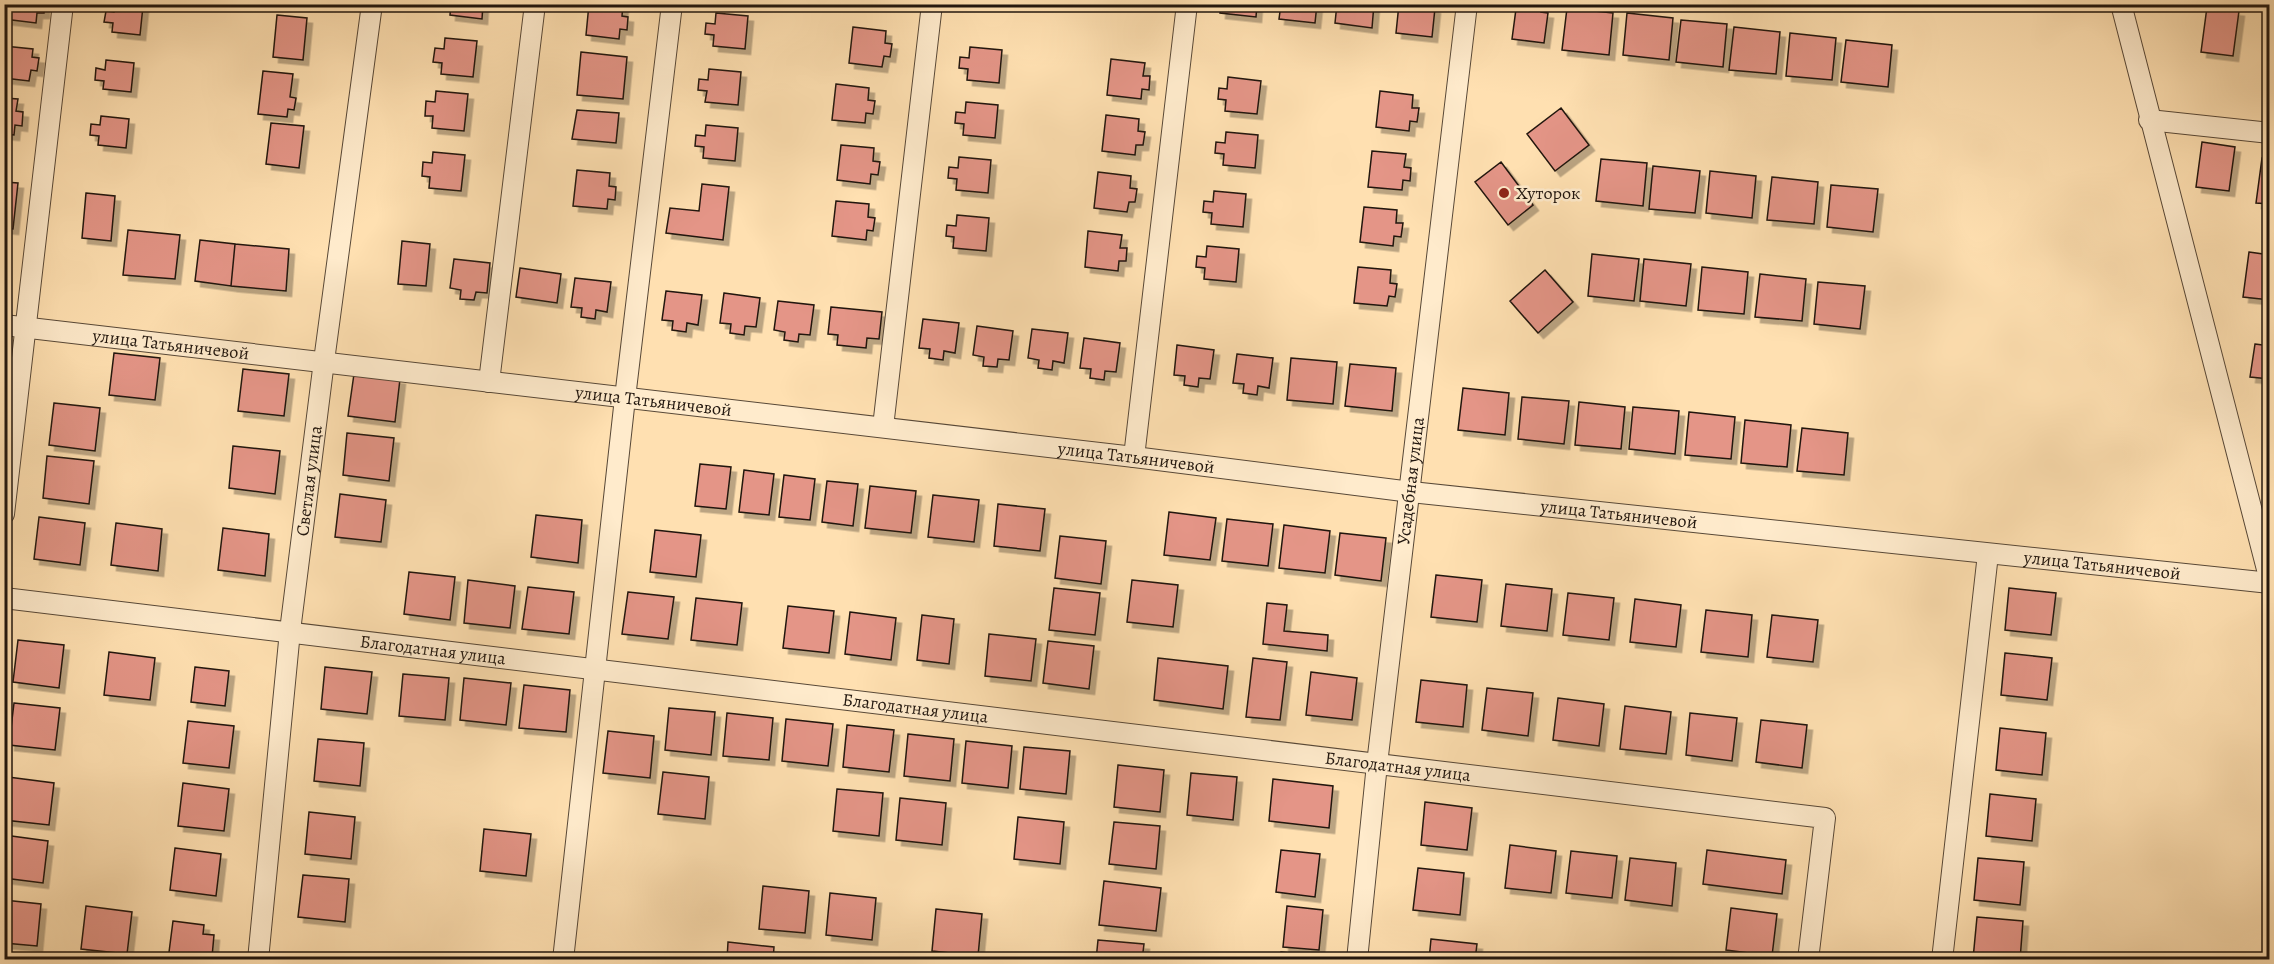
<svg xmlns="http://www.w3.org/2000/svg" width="2274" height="964" font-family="Alegreya,serif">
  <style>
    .building { fill: #e49587; stroke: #21160e; stroke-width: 1.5; filter: url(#shadow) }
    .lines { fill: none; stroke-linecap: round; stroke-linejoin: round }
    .minor-casing { stroke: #584837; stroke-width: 22 }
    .minor { stroke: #ffebcc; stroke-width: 20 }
    .poi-dot { fill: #8f2418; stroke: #ffebcc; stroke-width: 2 }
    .labels { text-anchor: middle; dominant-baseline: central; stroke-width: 5; stroke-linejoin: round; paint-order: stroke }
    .poi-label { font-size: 18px; fill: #21160e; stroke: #ffebcc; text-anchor: start }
    .street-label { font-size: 18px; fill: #21160e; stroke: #ffebcc }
  </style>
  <defs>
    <filter id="shadow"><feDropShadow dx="5.5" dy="5.5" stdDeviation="0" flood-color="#0004"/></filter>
  </defs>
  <rect width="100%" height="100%" fill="#ffe0b1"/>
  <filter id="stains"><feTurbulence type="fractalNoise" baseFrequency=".00333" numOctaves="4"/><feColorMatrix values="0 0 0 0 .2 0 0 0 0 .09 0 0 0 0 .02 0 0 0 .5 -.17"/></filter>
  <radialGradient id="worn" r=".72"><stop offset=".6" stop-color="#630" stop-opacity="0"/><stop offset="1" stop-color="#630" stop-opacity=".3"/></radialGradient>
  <!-- building -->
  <path class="building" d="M4,4H44V13H37L36,23L4,19Z
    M115,4L143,6L140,35L112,32L113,23L104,22L106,11L114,12Z
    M451,4H483L482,19L450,15Z
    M589,4H623L622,16L628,17L627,30L620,29L619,39L586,35Z
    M1221,4H1257L1256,17L1220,13Z
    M1281,4H1317L1315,23L1279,19Z
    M1337,4H1374L1372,28L1335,23Z
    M1399,4H1424V6L1435,8L1432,37L1396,33Z
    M1528,4H1542L1541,12L1548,13L1544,43L1512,39L1516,9L1527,11Z
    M2207,7L2239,11L2233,56L2201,52Z
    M1567,8L1613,13L1609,55L1562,50Z
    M716,13L748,16L745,49L713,46L714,35L705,34L706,23L715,24Z
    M1627,13L1673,18L1669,60L1623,55Z
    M277,15L307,18L303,60L273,57Z
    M1681,20L1727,24L1723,67L1676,62Z
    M853,27L886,31L885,43L892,44L890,57L884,56L882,67L849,63Z
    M1734,27L1780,32L1776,74L1729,70Z
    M1790,33L1836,38L1832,80L1786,76Z
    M445,38L477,41L473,77L441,74L442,63L433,62L435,48L444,49Z
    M1846,40L1892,45L1888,87L1841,82Z
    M4,46L33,49L32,57L39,58L37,71L31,70L29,81L4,78Z
    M970,47L1002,50L999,83L967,80L968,69L959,68L960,57L969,58Z
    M581,52L627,57L623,99L577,95Z
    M1111,59L1145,63L1143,76H1150L1149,90L1142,89L1141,99L1107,95Z
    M106,60L134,63L131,92L103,89L104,81L95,80L96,68L105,70Z
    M709,69L741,72L738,105L705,102L707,91L698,90L699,79L708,80Z
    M263,71L293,74L290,97L296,98L294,110L288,109L287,117L258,114Z
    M1228,77L1261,81L1257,114L1225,111L1226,100L1218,99L1219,88L1227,89Z
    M836,84L869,88L868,100L875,101L873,114L866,113L865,123L832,120Z
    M436,91L468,94L464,131L432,128L433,116H425L426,101L435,102Z
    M1380,91L1413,95L1412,108H1419L1417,122L1410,121L1409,131L1376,127Z
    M4,98L18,99L16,111L23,112L22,126L15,125L14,135L4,134Z
    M966,102L998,105L995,138L963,135L964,124L955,123L956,112L965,113Z
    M1561,108L1589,145L1555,171L1527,134Z
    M577,110L619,113L616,143L572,139Z
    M1106,115L1139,119L1138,131L1145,132L1143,145H1136L1135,155L1102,151Z
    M101,116L129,119L126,148L98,145L99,136L90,135L91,124L100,125Z
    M271,123L304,126L299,168L266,164Z
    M706,125L738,128L735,161L703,158L704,147L695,146L696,135L705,136Z
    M1226,132L1258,135L1255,168L1223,165L1224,154L1215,153L1216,142L1225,143Z
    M2202,142L2235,147L2229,191L2196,187Z
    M841,145L874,148L873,161L880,162L878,175L871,174L870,184L837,180Z
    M1372,151L1406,154L1404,167L1411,168L1410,181L1403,180L1402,190L1368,187Z
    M433,152L465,155L461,191L429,188L430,177L422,176L423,162L432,163Z
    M959,157L991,160L988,193L956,190L957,179L948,178L949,167L958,168Z
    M2262,158L2270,159V204L2256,203Z
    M1601,159L1647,163L1643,206L1596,201Z
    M1501,162L1533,205L1508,225L1475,182Z
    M1653,166L1700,171L1695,213L1649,209Z
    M577,170L610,173L609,186L616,187L615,200L608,199L607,209L573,206Z
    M1710,171L1756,176L1752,218L1706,213Z
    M1098,172L1131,176L1130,188L1137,189L1135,202H1129L1127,212L1094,208Z
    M1772,177L1818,182L1814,224L1767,220Z
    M4,182L18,183L13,229L4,228Z
    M702,184L729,187L723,240L666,233L670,208L699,211Z
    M1831,185L1878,189L1873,232L1827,227Z
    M1214,191L1246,194L1243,227L1211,224L1212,213L1203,212L1204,201L1213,202Z
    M86,193L115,196L111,241L82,238Z
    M836,201L869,204L868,217L875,218L873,231L867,230L866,240L832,236Z
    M1364,207L1397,210L1396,223H1403L1401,237L1394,236L1393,246L1360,242Z
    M957,215L989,218L986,251L953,248L954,237L946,236L947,225L956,226Z
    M128,230L180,235L175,279L123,275Z
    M1088,231L1122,235L1120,248H1127L1126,261H1119L1118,271L1085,267Z
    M200,240L235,244L231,286L195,281Z
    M402,241L430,244L426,286L398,284Z
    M235,244L289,249L286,291L231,286Z
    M1207,246L1239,249L1236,282L1204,279L1205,268L1196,267L1197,256L1206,257Z
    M2249,252L2270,255V300L2243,297Z
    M1592,254L1639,259L1634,301L1588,296Z
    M454,259L490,263L487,293L476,292L474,300L460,299L461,290L450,288Z
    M1644,259L1691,264L1686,306L1640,301Z
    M1358,267L1391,270L1390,283L1397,284L1395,297L1389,296L1387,306L1354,303Z
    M1702,267L1748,272L1744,314L1698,310Z
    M520,268L561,274L557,303L516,297Z
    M1545,270L1573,302L1538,333L1510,301Z
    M1760,274L1806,279L1802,321L1755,317Z
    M575,278L611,282L607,312L596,310L595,319L581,317L582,308L571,307Z
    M1818,282L1865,286L1860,329L1814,324Z
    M666,291L702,295L698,325L687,323L686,332L672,330L673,321L662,320Z
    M724,293L760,298L756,327L745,326L744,335L730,333L731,324L720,323Z
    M778,301L814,305L810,335L799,334L798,342L784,340L785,332L774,330Z
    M831,307L882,312L879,339L867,338L866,348L837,345L838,335L828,334Z
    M923,319L959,323L955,353L944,351L943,360L929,358L930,349L919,348Z
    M977,326L1013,331L1009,360L998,359L997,367L983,366L984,357L973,355Z
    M1032,329L1068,333L1064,363L1053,361L1052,370L1038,368L1039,360L1028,358Z
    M1084,338L1120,343L1116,372L1105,371L1104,380L1090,378L1091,369L1080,368Z
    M2255,344L2270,346V379L2250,377Z
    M1177,345L1214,350L1210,379L1199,378L1198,387L1184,385L1185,376L1174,375Z
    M114,353L160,358L155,400L109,395Z
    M1237,354L1273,358L1269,388L1258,386L1257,395L1243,393L1244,384L1233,383Z
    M1291,358L1337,362L1333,404L1287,400Z
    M1350,364L1396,368L1392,411L1345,406Z
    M243,369L289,374L284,416L238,411Z
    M354,374L400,379L395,422L348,416Z
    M1463,388L1509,393L1505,435L1458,430Z
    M1522,397L1569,401L1564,444L1518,439Z
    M1579,402L1625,407L1621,449L1575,445Z
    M54,403L100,408L95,451L49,445Z
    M1633,407L1679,411L1675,454L1629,449Z
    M1689,412L1735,417L1731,459L1685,455Z
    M1745,420L1791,425L1787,467L1741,463Z
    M1802,428L1848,433L1844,475L1797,471Z
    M347,433L394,438L389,481L343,475Z
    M233,446L280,451L275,494L229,488Z
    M47,456L94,461L89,504L43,498Z
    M700,464L731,467L726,509L695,506Z
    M744,470L774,474L769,515L739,512Z
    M784,475L815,479L810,520L779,517Z
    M827,481L858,484L853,526L822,522Z
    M870,486L916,491L911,533L865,528Z
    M340,494L386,500L381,542L335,537Z
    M933,495L979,500L974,542L928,537Z
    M998,504L1045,509L1040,551L994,546Z
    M1169,512L1216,518L1210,560L1164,555Z
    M536,515L582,520L578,563L531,557Z
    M39,517L85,523L80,565L34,559Z
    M1227,519L1273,524L1268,566L1222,561Z
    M116,523L162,529L158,571L111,565Z
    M1284,525L1330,531L1325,573L1279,568Z
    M223,528L269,534L265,576L218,570Z
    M655,530L701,535L696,577L650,572Z
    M1340,533L1386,538L1381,581L1335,575Z
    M1060,536L1106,541L1101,584L1055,578Z
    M409,572L455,577L450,620L404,614Z
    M1436,575L1482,580L1477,622L1431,617Z
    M468,580L515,586L510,628L464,623Z
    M1132,580L1178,585L1173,627L1127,622Z
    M1506,584L1552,589L1547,631L1501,626Z
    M528,587L574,592L569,634L522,629Z
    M1054,588L1100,593L1095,635L1049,630Z
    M2009,588L2056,593L2051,635L2005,630Z
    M628,592L674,597L668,639L622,634Z
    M1568,593L1614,598L1609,640L1563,635Z
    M696,598L742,603L737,645L691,640Z
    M1635,599L1681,605L1676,647L1630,642Z
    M1267,603L1287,605L1284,631L1328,635L1327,651L1263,644Z
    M788,606L834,611L829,653L783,648Z
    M1706,610L1752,615L1748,657L1701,652Z
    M850,612L896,618L891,660L845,654Z
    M922,615L954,619L949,664L917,660Z
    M1772,615L1818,620L1813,662L1767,657Z
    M989,634L1036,639L1031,681L985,676Z
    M18,640L64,645L59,688L13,682Z
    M1048,641L1094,646L1089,689L1043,683Z
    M109,652L155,658L150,700L104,695Z
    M2005,653L2052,658L2047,700L2001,695Z
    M1158,658L1228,666L1223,709L1154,700Z
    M1253,658L1287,662L1280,720L1246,717Z
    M195,667L229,671L225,706L191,702Z
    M325,667L372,672L367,714L321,709Z
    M1311,672L1357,678L1352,720L1306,715Z
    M403,674L449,678L445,720L399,716Z
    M464,678L511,683L506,725L460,720Z
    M1421,680L1467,685L1463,727L1416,722Z
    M524,685L570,690L566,732L519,728Z
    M1487,688L1533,693L1528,736L1482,730Z
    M1558,698L1604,704L1599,746L1553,740Z
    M14,703L60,708L55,750L9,745Z
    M1625,706L1671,712L1666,754L1620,749Z
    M669,708L715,712L711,755L665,750Z
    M727,713L773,718L769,760L723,756Z
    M1690,713L1737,718L1732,761L1686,755Z
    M786,719L833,724L828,766L782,761Z
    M1761,720L1807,725L1802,768L1756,762Z
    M188,721L234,726L229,768L183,763Z
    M847,725L894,730L889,772L843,767Z
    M2000,728L2046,733L2042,775L1996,770Z
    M608,731L654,736L650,778L603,773Z
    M908,734L954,739L950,781L904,776Z
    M318,739L364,743L360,786L314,781Z
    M966,741L1012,746L1008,788L962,783Z
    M1024,747L1070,751L1066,794L1020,789Z
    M1118,765L1164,770L1160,812L1114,807Z
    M663,772L709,777L705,819L658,814Z
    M1191,773L1237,777L1233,820L1187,815Z
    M8,777L54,783L49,825L4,820Z
    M1273,779L1333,786L1329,828L1269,821Z
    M183,783L229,789L224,831L178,826Z
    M837,789L883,793L879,836L833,831Z
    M1990,794L2036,799L2032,841L1986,836Z
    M900,798L946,803L942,845L896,840Z
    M1425,802L1472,808L1467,850L1421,845Z
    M309,812L355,817L351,859L305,854Z
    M1018,817L1064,822L1060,864L1014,859Z
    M1114,822L1160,826L1156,869L1109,864Z
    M484,829L531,834L526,876L480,871Z
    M4,835L48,841L43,883L4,878Z
    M1510,845L1556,851L1551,893L1505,888Z
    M175,848L221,854L216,896L170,890Z
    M1281,850L1320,854L1315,897L1276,892Z
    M1707,850L1786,860L1782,894L1703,884Z
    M1571,851L1617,856L1612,898L1566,893Z
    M1630,858L1676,863L1672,906L1625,900Z
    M1978,858L2024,862L2020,905L1974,900Z
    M1418,868L1464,873L1460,915L1413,910Z
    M303,875L349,879L345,922L298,917Z
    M1104,881L1161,888L1156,931L1099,925Z
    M763,886L809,891L805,933L759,929Z
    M830,893L876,898L872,940L826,935Z
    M4,900L41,904L37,946L4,943Z
    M86,906L132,912L127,954L81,949Z
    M1287,906L1323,910L1319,950L1283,947Z
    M1731,908L1777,914L1772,956L1726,950Z
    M936,909L982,914L978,956L932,951Z
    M1977,917L2023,921L2020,960L1973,959Z
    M173,921L204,925L203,934L214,935L212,957L199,956L198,960H168Z
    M1431,939L1477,944L1475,960H1429Z
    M1098,940L1144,944L1142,960H1096Z
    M728,942L774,947L773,960H727Z
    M1281,952L1316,956V960H1280Z
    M321,953L367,958V960H320Z"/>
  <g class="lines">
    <!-- minor casing -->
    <g class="minor-casing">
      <g id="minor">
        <path d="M2121,4L2270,581"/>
        <path d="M2149,120L2270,133"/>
        <path id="s1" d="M4,325L1134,457L1411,492L2270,583"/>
        <path d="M489,382L535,4"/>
        <path d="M883,427L932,4"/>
        <path d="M1134,457L1187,4"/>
        <path d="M4,514L63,4"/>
        <path id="s2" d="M4,598L1825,818L1808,960"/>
        <path id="s3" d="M258,960L290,631L324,361L372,4"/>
        <path d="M563,960L625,398L672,4"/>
        <path id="s4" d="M1357,960L1377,764L1467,4"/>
        <path d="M1942,960L1988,554"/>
      </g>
    </g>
    <!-- minor -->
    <use href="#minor" class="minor"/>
  </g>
  <!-- markers -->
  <circle class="poi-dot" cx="1504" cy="193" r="6"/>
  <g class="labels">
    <!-- poi labels -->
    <g class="poi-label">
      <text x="1516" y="193">Хуторок</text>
    </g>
    <!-- street labels -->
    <g class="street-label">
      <text stroke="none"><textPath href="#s1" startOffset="168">улица Татьяничевой</textPath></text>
      <text stroke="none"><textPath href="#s1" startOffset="654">улица Татьяничевой</textPath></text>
      <text stroke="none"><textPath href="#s1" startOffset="1140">улица Татьяничевой</textPath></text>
      <text stroke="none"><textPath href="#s3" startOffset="482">Светлая улица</textPath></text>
      <text stroke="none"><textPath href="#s4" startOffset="482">Усадебная улица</textPath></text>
      <text stroke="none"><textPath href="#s1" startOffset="1626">улица Татьяничевой</textPath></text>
      <text stroke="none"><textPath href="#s1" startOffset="2112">улица Татьяничевой</textPath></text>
      <text stroke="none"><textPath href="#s2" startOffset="432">Благодатная улица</textPath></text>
      <text stroke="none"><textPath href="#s2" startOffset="918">Благодатная улица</textPath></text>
      <text stroke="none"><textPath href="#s2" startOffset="1404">Благодатная улица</textPath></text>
    </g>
  </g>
  <!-- margin -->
  <rect width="2274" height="964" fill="none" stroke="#ffe0b1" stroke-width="24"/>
  <rect x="6" y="6" width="2262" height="952" fill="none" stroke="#21160e" stroke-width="3"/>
  <rect x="12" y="12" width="2250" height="940" fill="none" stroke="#21160e" stroke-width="1.5"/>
  <rect width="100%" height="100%" filter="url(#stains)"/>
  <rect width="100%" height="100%" fill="url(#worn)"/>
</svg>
